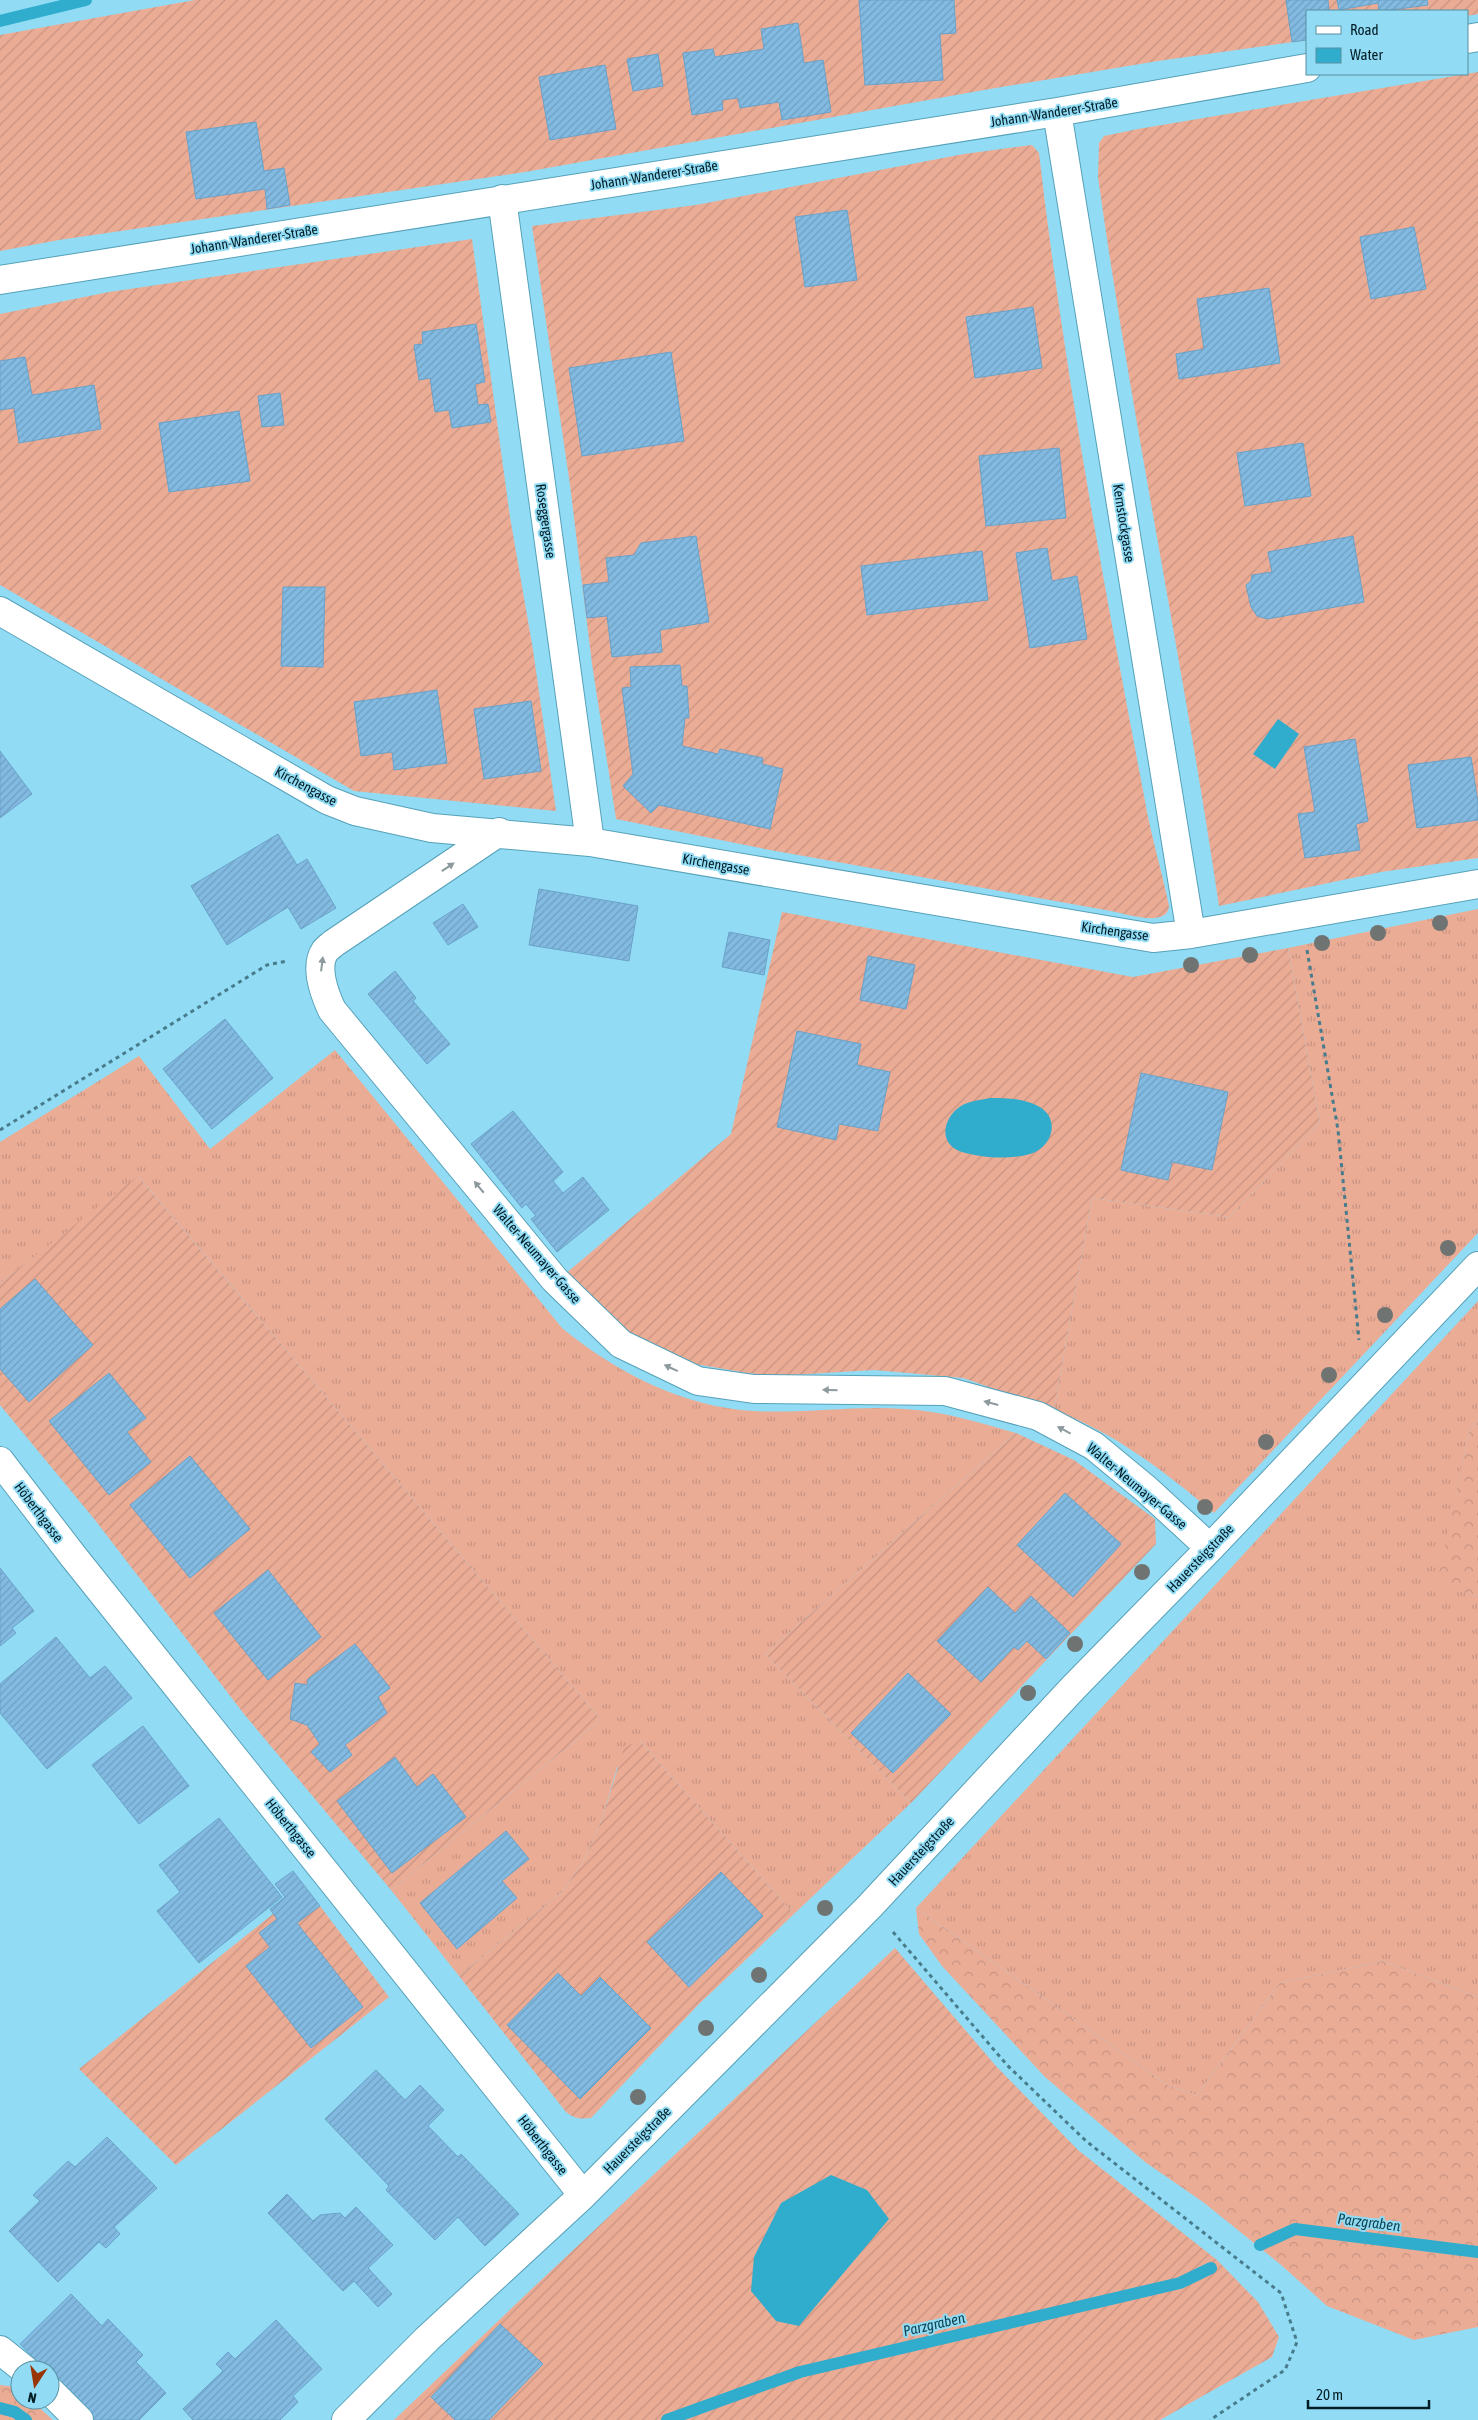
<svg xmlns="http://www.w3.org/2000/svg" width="1478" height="2420" font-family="'Asap Condensed',sans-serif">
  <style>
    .grass { fill: url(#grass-tufts) }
    .forest { fill: url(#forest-crowns) }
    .garden { fill: url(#garden-furrows) }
    .water { fill: #30adcd }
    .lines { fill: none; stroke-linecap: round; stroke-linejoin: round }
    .stream { stroke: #30adcd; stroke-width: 12 }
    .building { fill: url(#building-hatch); stroke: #6ba2c9 }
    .minor-casing { stroke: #56a1b8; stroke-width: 30 }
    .path { stroke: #487c8c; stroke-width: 3; stroke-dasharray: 4 4; stroke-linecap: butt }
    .minor { stroke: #fff; stroke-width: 28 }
    .tree { fill: #6f7473 }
    .oneway { fill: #8c999d }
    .labels { text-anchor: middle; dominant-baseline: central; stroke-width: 4; stroke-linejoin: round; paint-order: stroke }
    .street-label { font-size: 14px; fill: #001c25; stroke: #91dcf4 }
    .water-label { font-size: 15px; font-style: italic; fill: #0f4351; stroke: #91dcf4 }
  </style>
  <defs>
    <pattern id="grass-tufts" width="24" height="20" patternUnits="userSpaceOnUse" patternTransform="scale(1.25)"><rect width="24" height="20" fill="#ebac96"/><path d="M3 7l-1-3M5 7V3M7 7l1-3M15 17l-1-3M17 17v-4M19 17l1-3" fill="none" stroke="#c89381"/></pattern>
    <pattern id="forest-crowns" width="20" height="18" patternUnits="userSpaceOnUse" patternTransform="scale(1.25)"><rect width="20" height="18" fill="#ebac96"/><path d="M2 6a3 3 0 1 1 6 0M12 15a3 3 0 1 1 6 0" fill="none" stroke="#c89381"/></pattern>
    <pattern id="garden-furrows" width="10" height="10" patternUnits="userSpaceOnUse" patternTransform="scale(1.25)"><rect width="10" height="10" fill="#ebac96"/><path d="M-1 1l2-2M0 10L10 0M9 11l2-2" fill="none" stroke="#c89381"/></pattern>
    <pattern id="building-hatch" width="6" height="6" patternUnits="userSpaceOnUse" patternTransform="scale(1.25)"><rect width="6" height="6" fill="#82bae1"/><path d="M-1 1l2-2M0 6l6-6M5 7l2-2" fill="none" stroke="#6e9fc1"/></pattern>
  </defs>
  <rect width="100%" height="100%" fill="#91dcf4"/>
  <!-- grass -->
  <path class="grass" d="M1478,909V1233L1214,1513C1164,1471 1115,1433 1054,1410L1092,1198L1229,1217L1320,1123L1288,948Z
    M335,1050L562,1328C616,1372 682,1407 754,1411C804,1414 855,1405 905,1409C943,1411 980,1423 1016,1433L765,1654L911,1803L794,1914L639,1740L617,1768L601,1822L584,1860L563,1891L459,1976L391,1890L601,1720L139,1177L0,1283V1142L139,1056L210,1149Z
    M1478,1301V1420L1470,1429L1437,1584L1478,1596V1997L1383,1961L1280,1983L1197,2095L1169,2086L916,1908Z"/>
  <!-- forest -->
  <path class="forest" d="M1478,1420V1596L1436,1585L1470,1429Z
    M916,1908L1169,2086L1197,2095L1280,1983L1383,1961L1478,1997V2327L1414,2340L1327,2306L1280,2264L1203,2202L1145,2162L1045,2077L942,1966L919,1934Z
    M0,2385L16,2387L20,2390V2400H31L53,2420H0Z"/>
  <!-- garden -->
  <path class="garden" d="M195,0H1478V14L1467,16V11H1307V40L1158,61L984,90L525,172L59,240L0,251V35Z
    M1478,72V858L1381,872L1219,906C1183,662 1132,421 1098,177L1099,143L1104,136L1138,129Z
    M1032,145L1039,153C1064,370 1104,586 1145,801C1151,836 1162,871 1169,906C1168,928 1126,914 1111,911L770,850L616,819L592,664L570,485L532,226L696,205L964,154Z
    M472,239L510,517L533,650L556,811L354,791L0,585V314L109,292Z
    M782,912L1133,977L1288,948L1320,1123L1229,1217L1092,1198L1054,1410L963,1378L874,1370L775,1376L747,1373L695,1364L657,1349L615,1324L564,1275L731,1134Z
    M138,1176L601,1720L391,1890L244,1714L95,1520L0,1405V1283Z
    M1016,1433L1074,1460L1155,1519L1156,1544L911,1803L765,1654Z
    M639,1740L794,1914L698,2005L591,2118C581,2119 575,2119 566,2112L459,1976L563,1891L584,1860L601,1822L624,1748Z
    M320,1906L389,1997L176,2165L79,2069L273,1914Z
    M895,1948L996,2066L1078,2150L1217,2260L1258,2302L1279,2337L1272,2357L1160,2420H394L537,2284Z"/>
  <!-- water -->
  <path class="water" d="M1278,719L1299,734L1275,769L1253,754Z
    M990,1098C1006,1098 1023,1098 1038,1106C1061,1118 1053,1147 1030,1154C1010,1160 982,1158 962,1152C938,1145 942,1118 961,1106C969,1101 980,1100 990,1098Z
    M831,2175L867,2190L889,2219L799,2326L776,2321L751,2291L754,2257L781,2203Z"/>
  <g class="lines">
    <!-- stream -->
    <path class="stream" d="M0,21L86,0
      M1260,2245L1295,2229L1478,2252
      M0,2408L15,2412L26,2420
      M667,2420L800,2372L1180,2283L1211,2268"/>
  </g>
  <!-- building -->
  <path class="building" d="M859,0H954L956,33L940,34L943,80L865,85Z
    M1286,0H1328L1329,11H1307V40L1292,42Z
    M1337,0H1427L1428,5L1383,11H1379L1378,3L1339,10Z
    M798,23L804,63L823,60L831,112L782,120L779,102L740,108L738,98L722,100L723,110L692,115L683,53L713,49L715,57L764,49L761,29Z
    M658,54L663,86L633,91L627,59Z
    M605,65L616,129L550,140L539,77Z
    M256,122L264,171L284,168L290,205L267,209L265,189L196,199L186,132Z
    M847,210L857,280L805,287L795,217Z
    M1414,227L1426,289L1371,299L1360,237Z
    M1269,288L1280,363L1179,379L1176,354L1204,349L1197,299Z
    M1033,307L1042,368L975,378L966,317Z
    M476,324L485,382L475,384L478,405L488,404L491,422L452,428L449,410L435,412L430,378L419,380L414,345L423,344L422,332Z
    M671,352L684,441L582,456L569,368Z
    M25,357L32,395L94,385L101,429L19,443L14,408L0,410V361Z
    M280,393L284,425L262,427L258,396Z
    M239,411L250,481L169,492L159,423Z
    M1303,443L1311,496L1245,506L1237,453Z
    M1059,448L1066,518L986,526L979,456Z
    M696,536L709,622L660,630L662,652L612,657L607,616L587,618L583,585L609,582L606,558L634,555L641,543Z
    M1353,536L1364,602L1267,619L1257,616L1251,607L1246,585L1251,581L1252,575L1272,572L1268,552Z
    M1047,548L1052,581L1077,576L1087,639L1030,648L1016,553Z
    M982,551L988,600L867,615L861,566Z
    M283,587H325L323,667L281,666Z
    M680,665L682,686H687L689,718H685L682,746L718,754L720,749L763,758L762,764L783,769L770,829L659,805L651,813L623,786L633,774L622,688L631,687L630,667Z
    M437,690L447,763L394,770L392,752L361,756L354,702Z
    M531,701L541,771L484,779L474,709Z
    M1355,739L1368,821L1356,824L1360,850L1305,858L1298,814L1315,812L1304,747Z
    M0,751L32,794L0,818Z
    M1471,757L1478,803V820L1417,828L1408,765Z
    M278,834L297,865L307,859L336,908L301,929L288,907L227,945L191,886Z
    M539,889L638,906L629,961L529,945Z
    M463,904L478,927L448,945L433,923Z
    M729,932L770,940L764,975L722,967Z
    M868,956L915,965L906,1009L860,1000Z
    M395,971L416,998L413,1001L450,1044L427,1064L368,994Z
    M225,1019L273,1078L212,1129L163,1069Z
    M797,1031L861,1044L857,1065L890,1072L878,1131L839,1124L836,1140L777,1127Z
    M1141,1073L1228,1092L1212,1170L1172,1162L1168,1180L1121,1170Z
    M513,1111L563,1172L553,1181L563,1193L583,1177L609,1210L557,1252L531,1219L536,1216L526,1204L522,1208L471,1144Z
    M35,1279L93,1345L29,1402L0,1369V1309Z
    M109,1373L146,1418L127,1432L151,1462L109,1495L49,1421Z
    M190,1456L250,1529L190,1578L130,1505Z
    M1065,1493L1121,1544L1073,1597L1017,1545Z
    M0,1568L34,1611L12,1628L16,1633L0,1646Z
    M268,1570L321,1637L268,1680L214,1613Z
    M988,1587L1015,1613L1031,1596L1070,1633L1046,1659L1027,1641L1018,1650L1014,1647L981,1682L937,1641Z
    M56,1637L90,1678L105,1666L132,1698L47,1769L0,1713V1684Z
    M355,1644L390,1688L378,1697L387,1713L345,1745L352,1755L330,1772L311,1752L320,1744L307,1725L290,1719L295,1683L307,1685L308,1679Z
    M908,1673L951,1714L893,1773L851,1733Z
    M143,1726L189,1786L139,1824L92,1765Z
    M395,1757L417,1787L433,1774L466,1817L392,1873L337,1801Z
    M219,1818L282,1897L199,1963L157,1911L180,1892L159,1865Z
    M506,1831L529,1859L502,1881L517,1898L457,1949L420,1903Z
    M293,1871L320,1906L297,1923L363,2007L311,2048L246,1966L270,1947L259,1933L277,1919L270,1909L285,1897L275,1884Z
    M721,1872L763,1916L689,1987L647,1942Z
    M558,1973L581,1996L600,1977L651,2028L580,2099L507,2025Z
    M376,2070L405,2100L420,2085L444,2110L428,2126L458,2157L461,2154L519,2214L485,2246L458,2217L435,2240L386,2190L389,2186L325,2119Z
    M107,2137L157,2188L114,2227L120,2234L106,2248L99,2242L58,2282L9,2231L40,2201L33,2195L68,2161L75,2167Z
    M287,2194L313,2221L320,2215L340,2213L345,2218L356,2207L393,2245L368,2268L392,2294L378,2307L354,2281L343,2291L268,2213Z
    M71,2294L102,2326L108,2319L143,2355L136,2362L166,2393L139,2420H94L50,2375V2370H45L20,2344Z
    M276,2320L322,2369L293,2396L298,2402L280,2420H193L183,2409L223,2371L216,2364L228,2352L235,2359Z
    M500,2324L543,2364L489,2420H455L431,2397Z"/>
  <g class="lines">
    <!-- minor casing -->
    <g class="minor-casing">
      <path id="minor" d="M1467,39L1478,37
        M1057,112L1191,934
        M502,199L590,842
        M0,280L1057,112L1307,68
        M0,611L327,800L355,811L432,828L590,842L1153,938L1191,934L1478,884
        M499,832L334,943C332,945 327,948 325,951C314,967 325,995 332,1010L555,1280L621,1344L698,1381L754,1389L945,1391L1038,1416L1094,1446L1146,1489L1210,1548
        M0,1461L73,1556L583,2195
        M0,2350L25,2370
        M50,2391L79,2420
        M346,2420L427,2339L583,2195L870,1906L1074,1687L1210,1548L1478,1266"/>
    </g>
    <!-- path -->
    <path class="path" d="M1307,950L1338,1130L1359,1340
      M0,1130L267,965L287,961
      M893,1932L1007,2065L1086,2141L1281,2293L1297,2342L1285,2370L1210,2420"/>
    <!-- minor -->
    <use href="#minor" class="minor"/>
  </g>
  <!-- trees -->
  <g class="tree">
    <circle cx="1440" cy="923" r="8"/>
    <circle cx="1378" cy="933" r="8"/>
    <circle cx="1322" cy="943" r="8"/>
    <circle cx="1250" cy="955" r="8"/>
    <circle cx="1191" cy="965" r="8"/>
    <circle cx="1448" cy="1248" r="8"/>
    <circle cx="1385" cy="1315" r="8"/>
    <circle cx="1329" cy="1375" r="8"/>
    <circle cx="1266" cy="1442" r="8"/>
    <circle cx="1205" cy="1507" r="8"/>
    <circle cx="1142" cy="1572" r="8"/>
    <circle cx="1075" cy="1644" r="8"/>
    <circle cx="1028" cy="1693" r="8"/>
    <circle cx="825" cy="1908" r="8"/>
    <circle cx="759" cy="1975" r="8"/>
    <circle cx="706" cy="2028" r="8"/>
    <circle cx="638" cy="2097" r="8"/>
  </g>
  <!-- one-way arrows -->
  <defs><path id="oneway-solid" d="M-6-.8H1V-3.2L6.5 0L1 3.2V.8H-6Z" transform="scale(1.25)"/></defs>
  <g class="oneway">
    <use href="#oneway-solid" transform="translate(448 867) rotate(-34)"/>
    <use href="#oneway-solid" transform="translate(322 964) rotate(-83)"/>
    <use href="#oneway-solid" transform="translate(479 1187) rotate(-130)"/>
    <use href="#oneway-solid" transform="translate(671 1368) rotate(-155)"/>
    <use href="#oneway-solid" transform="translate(830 1390) rotate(-179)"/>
    <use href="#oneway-solid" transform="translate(991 1403) rotate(-165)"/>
    <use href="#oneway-solid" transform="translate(1064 1430) rotate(-152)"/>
  </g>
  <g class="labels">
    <!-- street labels -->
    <g class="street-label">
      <text transform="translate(1054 112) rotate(-9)">Johann-Wanderer-Straße</text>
      <text transform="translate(654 175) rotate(-9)">Johann-Wanderer-Straße</text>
      <text transform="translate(254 239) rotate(-9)">Johann-Wanderer-Straße</text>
      <text transform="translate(546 521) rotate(82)">Roseggergasse</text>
      <text transform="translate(1124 523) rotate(81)">Kernstockgasse</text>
      <text transform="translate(306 786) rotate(28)">Kirchengasse</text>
      <text transform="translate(716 864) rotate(10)">Kirchengasse</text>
      <text transform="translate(1115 931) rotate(8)">Kirchengasse</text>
      <text transform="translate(537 1254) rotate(49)">Walter-Neumayer-Gasse</text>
      <text transform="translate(1137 1486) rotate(40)">Walter-Neumayer-Gasse</text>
      <text transform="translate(39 1512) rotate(53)">Höberthgasse</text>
      <text transform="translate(1200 1558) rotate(-46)">Hauersteigstraße</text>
      <text transform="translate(291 1828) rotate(51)">Höberthgasse</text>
      <text transform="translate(921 1851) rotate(-47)">Hauersteigstraße</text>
      <text transform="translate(637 2140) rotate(-45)">Hauersteigstraße</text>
      <text transform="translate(543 2145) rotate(52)">Höberthgasse</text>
    </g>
    <!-- water labels -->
    <g class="water-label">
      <text transform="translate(1369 2222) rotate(7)">Parzgraben</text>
      <text transform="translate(934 2324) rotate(-13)">Parzgraben</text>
    </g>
  </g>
  <!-- legend -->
  <rect x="1306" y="10" width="162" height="65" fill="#91dcf4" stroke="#578fa1"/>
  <rect x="1316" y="26" width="25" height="8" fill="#ffffff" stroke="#578fa1"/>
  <text x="1350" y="35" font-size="15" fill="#001c25">Road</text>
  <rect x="1316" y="48" width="25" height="15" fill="#30adcd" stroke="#578fa1"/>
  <text x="1350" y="60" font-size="15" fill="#001c25">Water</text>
  <!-- north arrow -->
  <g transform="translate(35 2385) rotate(192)"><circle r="24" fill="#91dcf4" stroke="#578fa1"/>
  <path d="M0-4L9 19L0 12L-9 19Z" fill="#993405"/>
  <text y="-8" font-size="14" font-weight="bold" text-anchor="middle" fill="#001c25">N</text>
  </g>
  <!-- scale -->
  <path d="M1308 2400v8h121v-8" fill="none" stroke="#001c25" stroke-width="2.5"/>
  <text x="1316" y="2400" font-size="15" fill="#001c25" stroke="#91dcf4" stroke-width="4" paint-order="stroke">20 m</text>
</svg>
